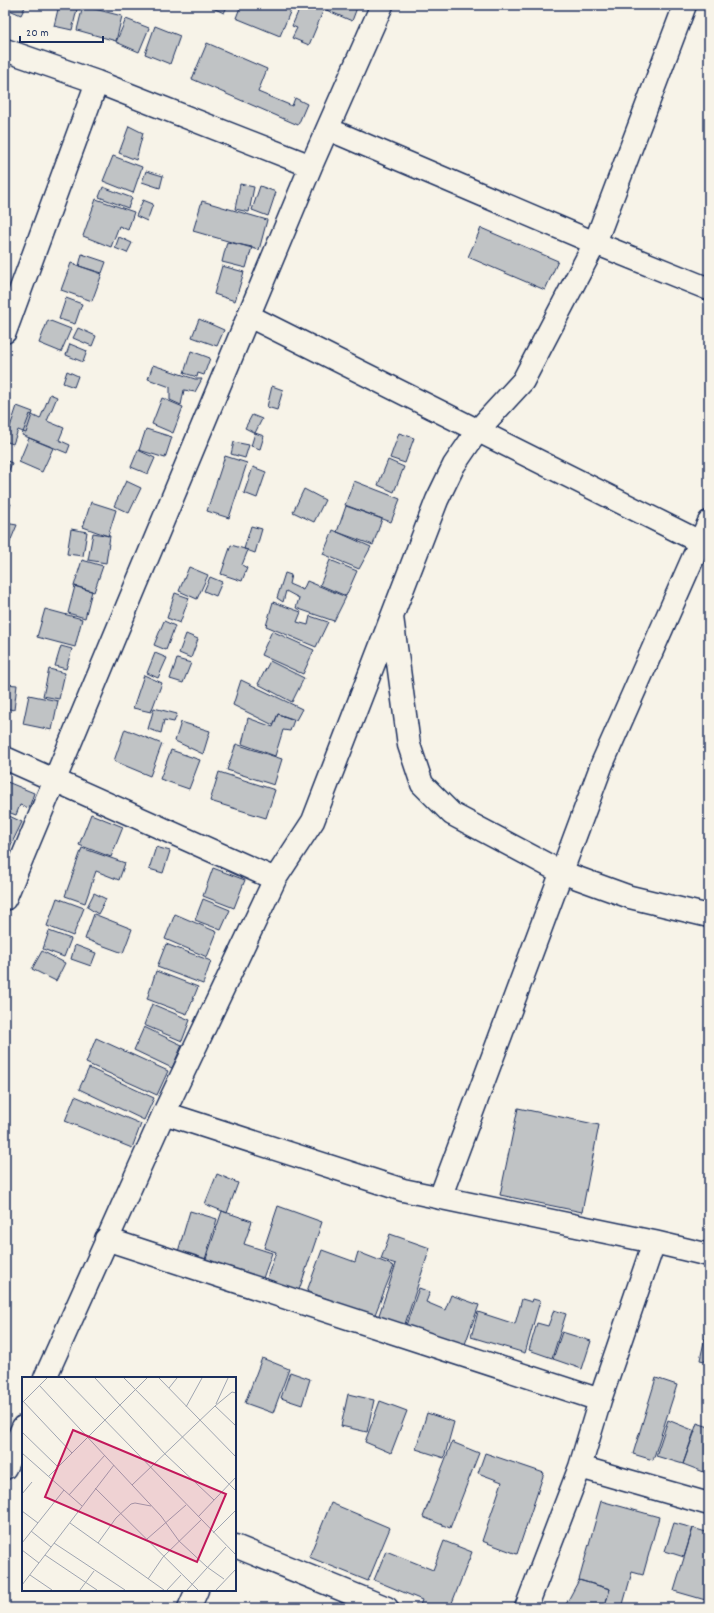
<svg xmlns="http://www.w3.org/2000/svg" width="714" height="1613" font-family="Dekko,sans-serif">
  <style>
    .building { fill: #c0c3c5; stroke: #1b2f5e }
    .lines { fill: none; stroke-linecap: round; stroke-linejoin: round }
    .minor-casing { stroke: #1b2f5e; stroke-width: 25 }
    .minor { stroke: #f7f3e8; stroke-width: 22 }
    .inset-road { fill: none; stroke: #9fa5b1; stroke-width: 1 }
    .view { fill: #c2185b; fill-opacity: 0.15; stroke: #c2185b; stroke-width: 2 }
    .inset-edge { fill: none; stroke: #1b2f5e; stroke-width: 2 }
  </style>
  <rect width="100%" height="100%" fill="#f7f3e8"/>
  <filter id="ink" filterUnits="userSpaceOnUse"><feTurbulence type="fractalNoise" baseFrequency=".025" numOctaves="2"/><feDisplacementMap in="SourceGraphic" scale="8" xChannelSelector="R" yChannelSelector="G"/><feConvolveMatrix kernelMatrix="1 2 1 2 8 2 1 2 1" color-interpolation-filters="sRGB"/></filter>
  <g filter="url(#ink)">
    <!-- building -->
    <path class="building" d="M5,5H26L21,15L5,8Z
      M59,5H78L72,30L54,26Z
      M206,5H228L224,13Z
      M241,5H293L280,36L236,18Z
      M301,5H358L352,21L324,9L309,45L292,38L297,28L292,26Z
      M83,6L122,16L116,41L77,30Z
      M126,19L149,28L139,52L116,42Z
      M155,26L180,36L170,64L145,54Z
      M207,43L267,69L258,92L292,106L295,98L307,104L298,125L192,79Z
      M129,126L143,133L136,160L119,153Z
      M113,156L142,167L133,193L103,181Z
      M146,171L163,176L160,188L142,182Z
      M240,184L254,187L249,212L235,209Z
      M260,186L276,192L268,216L252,210Z
      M103,187L132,198L128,208L99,197Z
      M96,199L134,212L128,230L119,226L111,247L83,236Z
      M143,200L153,204L147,221L136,216Z
      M202,201L267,220L259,250L193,231Z
      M481,228L558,261L545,290L468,257Z
      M119,237L132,243L127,253L115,248Z
      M227,242L252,247L246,268L222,262Z
      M82,254L106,262L102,273L79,266Z
      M71,263L102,274L92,301L61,290Z
      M222,266L244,272L235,301L214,294Z
      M66,298L82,304L75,324L59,319Z
      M199,319L224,330L217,346L192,337Z
      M48,320L71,329L61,352L39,343Z
      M78,328L96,336L92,346L73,338Z
      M70,344L87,351L83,362L66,355Z
      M191,351L210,358L204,375L198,373L197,377L184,373Z
      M153,365L195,379H202L195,392L184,390L181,405L170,400V387L148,379Z
      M67,371L78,376L74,387L63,383Z
      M272,386L283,390L277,410L267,407Z
      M50,394L57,397L47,421L64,428L59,440L70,445L67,453L22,435L30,414L40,419Z
      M162,398L183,407L173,433L152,424Z
      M17,406L33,412L26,433L18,430L13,444L5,441V425L10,427Z
      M252,415L262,419L255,433L245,428Z
      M146,429L172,437L165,458L139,450Z
      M255,433L264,436L260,449L251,446Z
      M399,433L414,438L405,463L390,458Z
      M29,438L53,448L42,472L19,462Z
      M234,442L249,445L245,458L231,454Z
      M138,450L155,458L148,474L131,467Z
      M225,456L247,463L229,518L207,511Z
      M5,460L12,463L5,480Z
      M388,460L404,467L394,492L378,485Z
      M253,467L266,472L257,498L244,493Z
      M126,481L141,488L129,513L114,506Z
      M354,481L400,499L391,522L345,505Z
      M304,489L325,500L314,522L293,512Z
      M5,501L11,504L5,518Z
      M91,502L116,510L108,536L83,527Z
      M346,506L382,519L373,545L337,532Z
      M5,523L17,525L5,554Z
      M251,526L262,529L255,553L244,549Z
      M71,529L87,532L83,556L67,554Z
      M333,530L371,547L359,569L323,554Z
      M93,533L110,536L106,563L88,560Z
      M231,545L248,550L242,565L247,568L242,581L221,574Z
      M82,560L103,566L94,592L74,586Z
      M330,560L357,571L346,596L320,585Z
      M189,567L208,575L197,599L179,591Z
      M285,573L291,575L289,584L303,590L307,581L346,597L334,621L296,608L299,598L286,591L283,602L277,598Z
      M210,577L222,582L216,596L204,591Z
      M75,586L92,591L85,618L68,613Z
      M175,593L189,598L180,623L167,618Z
      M273,602L301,612L297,622L308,625L310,616L328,622L316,647L266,626Z
      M45,609L82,619L75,647L37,637Z
      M164,621L175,626L166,650L154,645Z
      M272,631L314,650L303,674L261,655Z
      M186,634L198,639L191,658L179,653Z
      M61,646L72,649L66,669L55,666Z
      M155,653L167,658L158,678L147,673Z
      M177,659L191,663L183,683L170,679Z
      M270,661L304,678L292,702L258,684Z
      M49,669L65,673L59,699L43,696Z
      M144,675L162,683L151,712L133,708Z
      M241,680L302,709L296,720L278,714L273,725L233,705Z
      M5,684L17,685L14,710L5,708Z
      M29,695L58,701L52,730L23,724Z
      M154,708L177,714L174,722L164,720L161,733L148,729Z
      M278,714L294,720L290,731L283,730L275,756L242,744L248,718L273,727Z
      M181,722L210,731L203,754L175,741Z
      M125,729L162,744L150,776L114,761Z
      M236,744L282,759L274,785L227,770Z
      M171,750L200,760L189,789L160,779Z
      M219,772L275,790L266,818L210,801Z
      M5,781L34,793L29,808L20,805L16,815L5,811Z
      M5,814L22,822L8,851L5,850Z
      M91,814L123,827L111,857L79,845Z
      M156,847L170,851L163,873L149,869Z
      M82,848L125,863L119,880L96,871L85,903L65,896Z
      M213,868L245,880L234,908L203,896Z
      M94,893L106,899L98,914L87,907Z
      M57,898L84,908L73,936L47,926Z
      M203,899L230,910L221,930L195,920Z
      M94,914L132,929L123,953L85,939Z
      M175,914L217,932L207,957L165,939Z
      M49,931L71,939L64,957L43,949Z
      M166,944L211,961L203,984L157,967Z
      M75,945L96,953L91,966L71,959Z
      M42,951L65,963L56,981L32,969Z
      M156,971L198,987L187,1014L147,999Z
      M152,1004L190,1020L182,1041L144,1025Z
      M144,1027L182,1045L172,1068L134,1050Z
      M96,1038L168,1071L157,1095L86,1063Z
      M89,1068L154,1098L144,1120L79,1089Z
      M75,1096L141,1124L132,1148L65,1121Z
      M518,1108L599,1125L582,1212L500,1195Z
      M217,1174L238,1183L227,1213L205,1204Z
      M278,1206L322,1222L298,1293L266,1281L276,1252L264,1248Z
      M190,1211L217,1219L204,1263L177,1255Z
      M222,1211L252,1221L244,1244L272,1253L262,1281L205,1262Z
      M390,1234L430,1248L404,1327L378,1318L396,1264L381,1259Z
      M322,1250L355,1262L358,1252L394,1266L374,1317L307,1291Z
      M419,1288L430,1292L426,1302L445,1310L451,1295L479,1305L464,1347L403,1334Z
      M522,1299L532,1302L533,1299L540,1301L525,1353L471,1337L478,1312L515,1324Z
      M554,1310L566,1314L552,1358L529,1350L537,1323L548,1326Z
      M709,1319V1362L700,1360Z
      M562,1332L591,1341L582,1369L553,1359Z
      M262,1358L289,1369L273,1413L245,1403Z
      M290,1372L310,1379L302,1405L281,1398Z
      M656,1378L677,1385L653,1460L633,1454Z
      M348,1394L374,1400L367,1432L341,1426Z
      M380,1401L407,1411L391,1453L365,1442Z
      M427,1413L454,1422L444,1458L416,1449Z
      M668,1420L695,1431L683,1464L656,1456Z
      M697,1423L709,1427V1474L683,1464Z
      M452,1442L479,1453L450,1528L423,1517Z
      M485,1453L544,1473L517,1554L482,1541L502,1482L478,1473Z
      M601,1501L659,1517L643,1575L632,1572L622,1608H604L610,1589L579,1580Z
      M331,1503L390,1528L368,1581L309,1557Z
      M674,1523L693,1528L684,1557L665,1551Z
      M693,1528L709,1533V1601L674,1591Z
      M444,1541L472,1552L450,1608H419L422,1600L374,1580L386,1551L433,1570Z
      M579,1580L610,1589L604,1608H564Z"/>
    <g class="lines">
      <!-- minor casing -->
      <g class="minor-casing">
        <path id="minor" d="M5,50L97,82L311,166
          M328,129L595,243L709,289
          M249,316L700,542
          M5,332L97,82
          M392,617L409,745L422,784L452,814L561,872L630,897L709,916
          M5,758L275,879
          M5,899L311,166L382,5
          M164,1113L403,1190L654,1242L709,1255
          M440,1198L602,764L709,522
          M106,1239L600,1400
          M45,1378L164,1113L275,879L313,821L437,500L454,465L478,430L523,381L595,243L685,5
          M580,1467L709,1504
          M5,1468L23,1427
          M235,1546L387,1608
          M189,1608L197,1590
          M526,1608L580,1467L600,1400L654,1242"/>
      </g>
      <!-- minor -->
      <use href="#minor" class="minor"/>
    </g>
  </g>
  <!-- overview -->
  <g transform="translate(22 1377)">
    <rect width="214" height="214" fill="#f7f3e8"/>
    <path class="inset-road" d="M42,1L214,178M73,1L143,77L192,123M102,1L214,114M137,1L214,80M17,8L139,139L157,164L185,190L202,202M147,11L155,1M0,23L50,76M0,26L25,1M194,27L206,1M193,29L214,49M164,30L180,1M0,55L36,90M0,76L60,129M27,99L125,1M110,108L193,29L210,15L214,16M73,111L176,213M0,117L10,105M47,118L83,78M0,134L16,146M176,140L214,100M48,146L142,213M9,154L29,170M191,156L214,133M125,162L164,128M0,166L42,113M32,166L103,213M76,166L94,141L109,127L113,126L129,129M0,173L17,186M23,178L75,213M8,198L30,213M126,202L141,180L179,143M0,208L92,88M58,213L72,194M145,213L159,198M165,213L204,170M194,213L214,192"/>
    <path class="view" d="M51,53L204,117L175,185L23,120Z"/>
    <rect width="214" height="214" class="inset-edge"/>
  </g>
  <!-- margin -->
  <rect width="714" height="1613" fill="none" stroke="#f7f3e8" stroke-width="20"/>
  <rect x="10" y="10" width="694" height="1593" fill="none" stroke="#1b2f5e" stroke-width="1.5" filter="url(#ink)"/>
  <!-- scale -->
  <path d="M20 36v6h83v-6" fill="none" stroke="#1b2f5e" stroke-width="2"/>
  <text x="26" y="36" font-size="12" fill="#1b2f5e" stroke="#f7f3e8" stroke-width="3" paint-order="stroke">20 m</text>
</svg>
